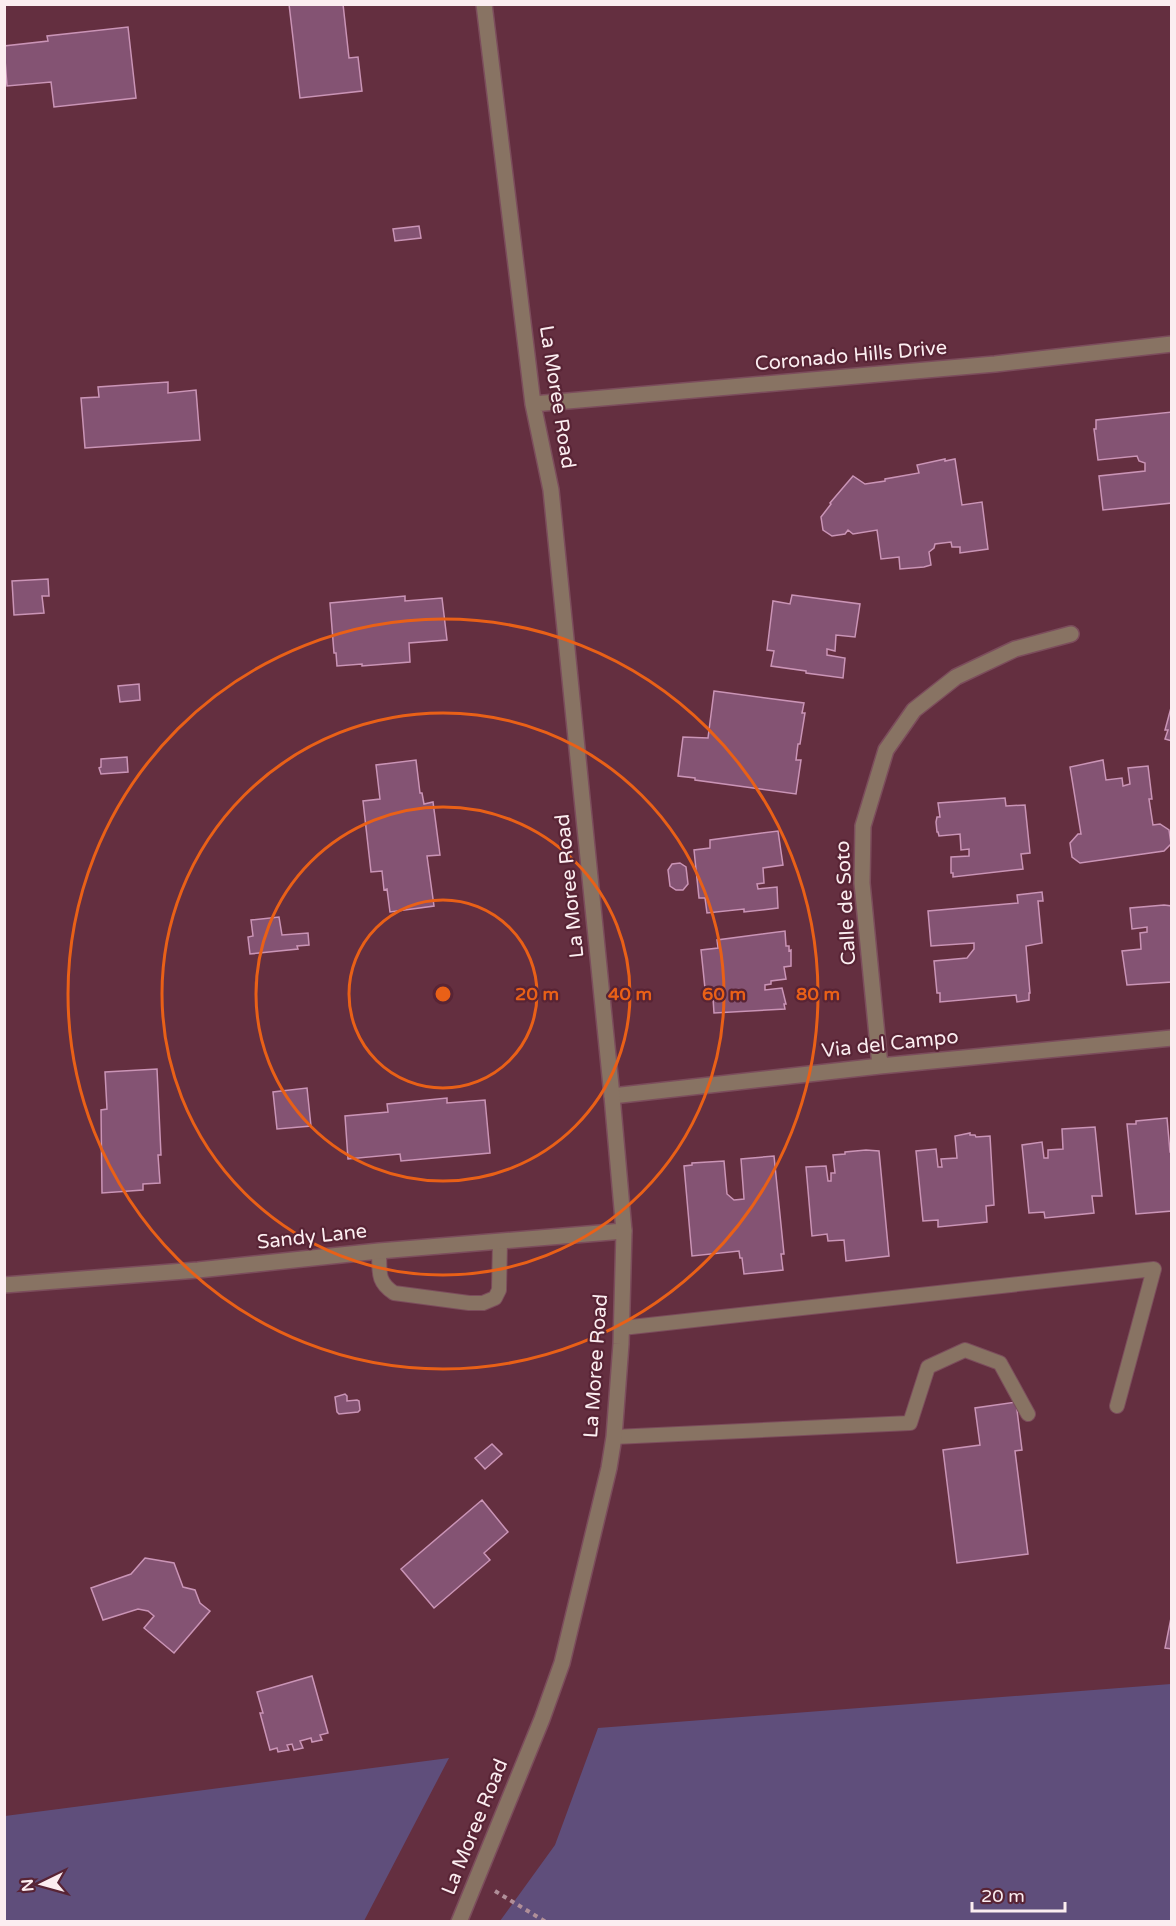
<svg xmlns="http://www.w3.org/2000/svg" width="1176" height="1926" font-family="'Varela Round',sans-serif">
  <style>
    .green { fill: #5f4e7b }
    .building { fill: #845373; stroke: #ca94b6; stroke-width: 1.5 }
    .lines { fill: none; stroke-linecap: round; stroke-linejoin: round }
    .service-casing { stroke: #7c4d5c; stroke-width: 16 }
    .minor-casing { stroke: #7c4d5c; stroke-width: 18 }
    .tertiary-casing { stroke: #7c4d5c; stroke-width: 18 }
    .path { stroke: #b08f99; stroke-width: 4; stroke-dasharray: 4.5 4.5; stroke-linecap: butt }
    .service { stroke: #887363; stroke-width: 14 }
    .minor { stroke: #887363; stroke-width: 15 }
    .tertiary { stroke: #887363; stroke-width: 15 }
    .ring { fill: none; stroke: #e96017; stroke-width: 3 }
    .labels { text-anchor: middle; dominant-baseline: central; stroke-width: 4.5; stroke-linejoin: round; paint-order: stroke }
    .street-label { font-size: 20px; fill: #fbedf0; stroke: #582435 }
    .centre { fill: #e96017; stroke: #582435; stroke-width: 3 }
    .ring-label { font-size: 18px; text-anchor: middle; font-weight: bold; fill: #e96017; stroke: #582435; stroke-width: 4.5; stroke-linejoin: round; paint-order: stroke }
  </style>
  <rect width="100%" height="100%" fill="#642f40"/>
  <!-- green -->
  <path class="green" d="M1171,1684V1921H500L555,1845L598,1728Z
    M449,1758L364,1921H5V1816Z"/>
  <!-- building -->
  <path class="building" d="M289,4H343L349,58L358,57L362,91L300,98Z
    M128,27L136,98L54,107L51,82L7,86L4,46L48,41L47,36Z
    M419,226L421,238L395,241L393,229Z
    M168,382V393L196,390L200,440L85,448L81,398L99,397L98,387Z
    M1172,412V503L1103,510L1099,476L1145,471V463L1139,461L1137,456L1098,460L1094,429H1096V420Z
    M945,459V461L955,459L962,505L982,502L988,549L960,553V547H952L951,542L935,544L934,548L929,552L931,565L924,567L900,569L899,557L881,559L877,530L853,534L848,530L845,534L832,536L823,530L821,517L831,504L830,503L853,476L865,484L885,481V479L919,473L917,465Z
    M48,579L49,596H42L44,613L14,615L12,581Z
    M792,595L860,604L855,637L836,635L835,651L827,649V655L845,658L843,678L806,673V671L771,666L774,651L767,650L773,601L790,604Z
    M405,596V601L442,598L447,640L409,643L410,662L362,666V664L337,666L336,653H334L330,603Z
    M139,684L140,700L120,702L118,686Z
    M714,691L804,703L802,713H805L800,744H798L796,760H801L796,794L695,780V778L678,776L683,737L708,738Z
    M1172,704V741L1165,739L1168,730H1165Z
    M127,757L128,772L101,774L99,768L101,767V759Z
    M416,760L420,793H422L424,804L433,802L440,855L427,856L434,906L390,912L387,889L384,890L382,871L371,872L363,801L380,799L376,765Z
    M1103,760L1106,780L1122,778L1123,786L1130,784L1128,768L1148,766L1152,799H1149L1153,825L1160,824L1169,830L1171,844L1164,851L1080,863L1072,857L1070,843L1078,834H1081L1070,767Z
    M1005,798L1006,806L1025,805L1030,853L1021,854L1023,869L953,877V873H951V857L969,856V849L961,850L960,834L939,836L938,832H937L936,822L937,817H940L938,803Z
    M778,831L783,865L763,868L764,883L757,884L758,889L777,887L778,908L744,912V909L707,913L705,898H699L694,850L710,848V840Z
    M680,863L686,867L688,884L683,890H676L670,886L668,870L672,864Z
    M1042,892L1043,901H1038L1042,943L1026,946L1030,993H1029V1000L1017,1002L1016,995L940,1002V993H937L934,961L967,958L974,949V943L931,946L928,911L1018,903L1017,895Z
    M1164,905L1172,906V982L1127,985L1122,951L1141,949L1140,933L1147,932V927L1132,929L1130,908Z
    M279,917L282,935L308,933L309,945L297,946L298,949L250,954L248,937L253,936L251,920Z
    M785,931L786,946H789V951L791,950V966L784,967L786,979L771,981V984L765,985V990L782,988L786,1004H784L785,1009L714,1013L713,998H706L701,950L718,948L717,940Z
    M157,1069L161,1155H158L160,1183L143,1184V1190L102,1193L101,1110L107,1109L105,1072Z
    M307,1088L311,1126L277,1129L273,1092Z
    M447,1098V1103L485,1100L490,1153L401,1161L400,1154L348,1159L345,1116L388,1112L387,1104Z
    M1167,1118L1170,1152H1172V1211L1136,1214L1127,1124H1136V1121Z
    M1095,1127L1102,1196H1092L1094,1213L1045,1218L1044,1212L1029,1213L1022,1145L1042,1142L1044,1158H1048V1150L1063,1149L1062,1129Z
    M970,1133V1135H975L976,1137L990,1136L994,1205L986,1206L987,1222L938,1227V1220L923,1221L916,1151L936,1149L938,1167H942L941,1159L957,1158L955,1136Z
    M866,1150L879,1151L889,1256L846,1261L844,1240L828,1241L827,1234L812,1236L806,1167L826,1166L828,1181H831V1173H835L833,1155L845,1154V1152Z
    M774,1156L784,1254H781L783,1270L744,1274L742,1258H740L739,1251L692,1256L684,1166L692,1165V1163L724,1161L727,1194L734,1200L744,1199L741,1159Z
    M345,1394L347,1396V1401L357,1400L359,1401L360,1410L358,1412L339,1414L337,1412L335,1397Z
    M1016,1402L1022,1450L1015,1451L1028,1554L957,1563L943,1450L980,1445L975,1408Z
    M492,1444L502,1454L485,1469L475,1458Z
    M482,1500L508,1532L484,1553L490,1560L434,1608L401,1569Z
    M145,1558L174,1563L183,1587L195,1590L200,1603L210,1611L174,1653L144,1628L154,1616L148,1611L138,1609L103,1620L91,1588L131,1574Z
    M1172,1613V1649L1165,1648Z
    M312,1676L328,1733L320,1735L322,1740L312,1742L311,1738L300,1741L303,1748L294,1750L292,1744L287,1745L289,1750L278,1752L277,1748L270,1750L260,1713H263L257,1692Z"/>
  <g class="lines">
    <!-- service casing -->
    <g class="service-casing">
      <path id="service" d="M379,1251C380,1271 376,1281 394,1293L469,1303H483L495,1298L499,1290L500,1242
        M622,1328L1154,1269L1117,1406
        M614,1437L910,1423L928,1367L965,1350L1000,1363L1028,1414"/>
    </g>
    <!-- minor casing -->
    <g class="minor-casing">
      <path id="minor" d="M880,1066L862,883L863,826L886,750L914,710L956,677L1015,649L1071,634
        M612,1096L880,1066L1172,1038
        M4,1285L198,1270L379,1251L624,1231"/>
    </g>
    <!-- tertiary casing -->
    <g class="tertiary-casing">
      <path id="tertiary" d="M533,404L995,364L1172,344
        M459,1922L542,1719L562,1663L609,1468L614,1437L621,1344L624,1231L612,1096L551,490L533,404L484,4"/>
    </g>
    <!-- path -->
    <path class="path" d="M495,1891L546,1922"/>
    <!-- service -->
    <use href="#service" class="service"/>
    <!-- minor -->
    <use href="#minor" class="minor"/>
    <!-- tertiary -->
    <use href="#tertiary" class="tertiary"/>
  </g>
  <!-- distance rings -->
  <g class="ring">
    <circle cx="443" cy="994" r="94"/>
    <circle cx="443" cy="994" r="187"/>
    <circle cx="443" cy="994" r="281"/>
    <circle cx="443" cy="994" r="375"/>
  </g>
  <g class="labels">
    <!-- street labels -->
    <g class="street-label">
      <text transform="translate(851 356) rotate(-5)">Coronado Hills Drive</text>
      <text transform="translate(557 397) rotate(81)">La Moree Road</text>
      <text transform="translate(570 886) rotate(-96)">La Moree Road</text>
      <text transform="translate(846 903) rotate(-93)">Calle de Soto</text>
      <text transform="translate(890 1044) rotate(-6)">Via del Campo</text>
      <text transform="translate(312 1237) rotate(-6)">Sandy Lane</text>
      <text transform="translate(596 1366) rotate(-86)">La Moree Road</text>
      <text transform="translate(475 1827) rotate(-68)">La Moree Road</text>
    </g>
  </g>
  <circle cx="443" cy="994" r="9" class="centre"/>
  <g class="ring-label">
    <text x="537" y="1000">20 m</text>
    <text x="630" y="1000">40 m</text>
    <text x="724" y="1000">60 m</text>
    <text x="818" y="1000">80 m</text>
  </g>
  <!-- border -->
  <rect width="1176" height="1926" fill="none" stroke="#fbedf0" stroke-width="12"/>
  <!-- north arrow -->
  <g transform="translate(42 1884) rotate(265)" stroke="#582435" stroke-width="4.5" paint-order="stroke">
  <path d="M0-4.5L10 22L0 15L-10 22Z" fill="#fbedf0"/>
  <text y="-9" font-size="16" font-weight="bold" text-anchor="middle" fill="#fbedf0">N</text>
  </g>
  <!-- scale -->
  <path d="M972 1902v9h93v-9" fill="none" stroke="#fbedf0" stroke-width="3"/>
  <text x="981" y="1902" font-size="18" fill="#fbedf0" stroke="#582435" stroke-width="4.5" paint-order="stroke">20 m</text>
</svg>
